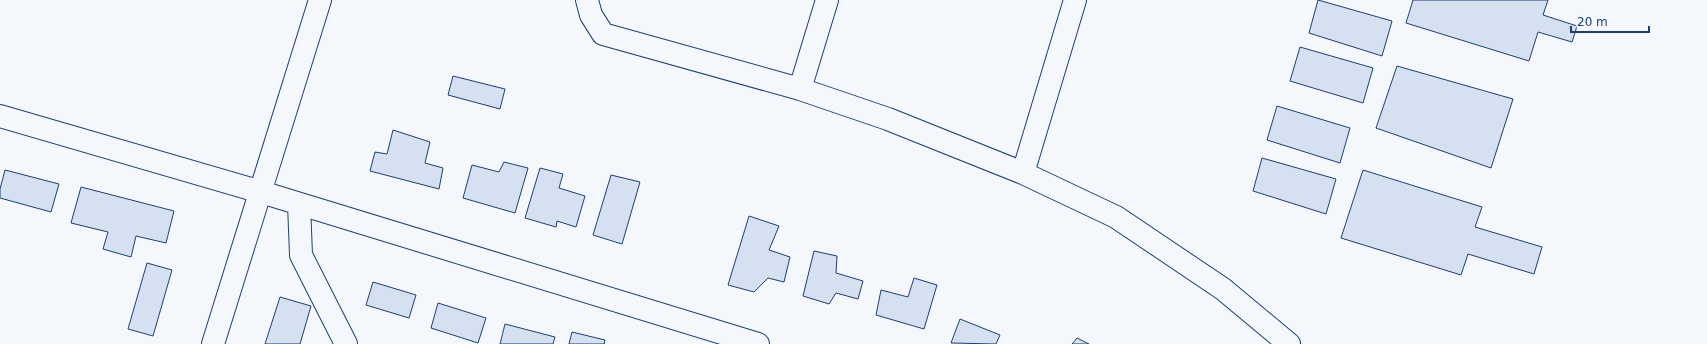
<svg xmlns="http://www.w3.org/2000/svg" width="1707" height="344" font-family="'DejaVu Sans',sans-serif">
  <style>
    .building { fill: #d5e0f0; stroke: #1d3f73 }
    .lines { fill: none; stroke-linecap: round; stroke-linejoin: round }
    .minor-casing { stroke: #1d3f73; stroke-width: 24 }
    .minor { stroke: #f4f7fb; stroke-width: 22 }
  </style>
  <rect width="100%" height="100%" fill="#f4f7fb"/>
  <!-- building -->
  <path class="building" d="M1318,0L1392,21L1382,56L1309,33Z
    M1413,0H1548L1543,15L1577,26L1572,42L1538,32L1529,61L1406,23Z
    M1300,47L1373,68L1363,103L1290,81Z
    M1397,66L1513,99L1491,168L1376,128Z
    M453,76L505,89L500,109L448,95Z
    M1277,106L1350,128L1340,163L1267,140Z
    M393,130L430,142L425,163L443,168L439,189L370,171L375,152L387,154Z
    M1262,158L1336,179L1326,214L1253,191Z
    M504,162L528,168L515,213L463,198L472,165L499,172Z
    M540,168L563,174L559,188L585,196L576,227L557,221L556,227L525,218Z
    M5,170L59,184L51,212L0,198V189Z
    M1363,170L1482,207L1475,227L1542,247L1534,274L1468,254L1461,275L1341,238Z
    M611,175L640,182L622,244L593,235Z
    M81,187L174,211L166,243L136,236L131,257L103,249L108,232L71,223Z
    M749,216L779,226L769,250L790,257L784,282L768,278L754,292L728,285Z
    M814,251L837,256L836,273L863,281L858,299L836,293L829,304L803,296Z
    M147,263L172,270L153,336L128,329Z
    M914,278L937,285L924,329L876,315L881,290L908,297Z
    M373,282L416,295L409,318L366,305Z
    M280,297L311,306L300,344H265Z
    M438,303L486,318L478,343L431,328Z
    M960,319L1000,335L996,344L951,343Z
    M505,324L555,337L553,344H500Z
    M572,332L605,340L604,344H569Z
    M1077,338L1089,344H1072Z"/>
  <g class="lines">
    <!-- minor casing -->
    <g class="minor-casing">
      <path id="minor" d="M587,0L591,15L603,34L800,89L888,119L1023,173L1116,217L1223,289L1289,344
        M800,89L827,0
        M0,116L261,192L758,344
        M1023,173L1075,0
        M299,204L301,255L346,344
        M213,344L320,0"/>
    </g>
    <!-- minor -->
    <use href="#minor" class="minor"/>
  </g>
  <!-- scale -->
  <path d="M1571 26v6h78v-6" fill="none" stroke="#1d3f73" stroke-width="2"/>
  <text x="1577" y="26" font-size="12" fill="#1d3f73" stroke="#f4f7fb" stroke-width="3" paint-order="stroke">20 m</text>
</svg>
